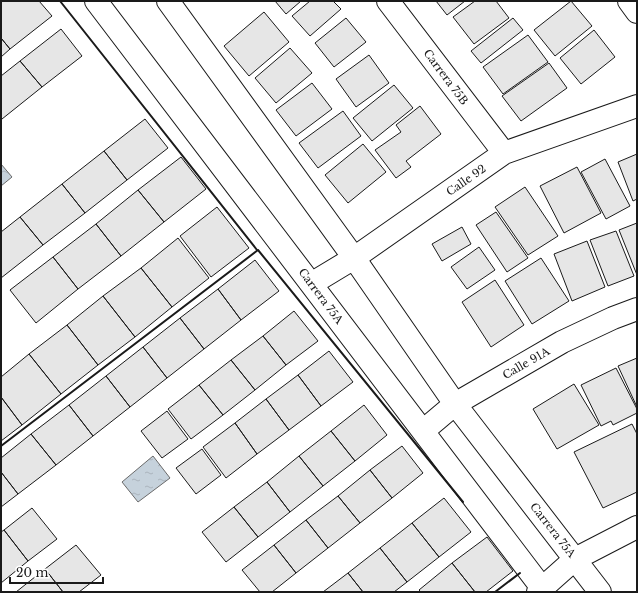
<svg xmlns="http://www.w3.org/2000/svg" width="638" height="593" font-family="'Libre Baskerville',serif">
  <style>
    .water { fill: url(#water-ripples); stroke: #6a6a6a }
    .building { fill: #e6e6e6; stroke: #1a1a1a }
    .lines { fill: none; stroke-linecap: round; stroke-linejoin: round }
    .minor-casing { stroke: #1a1a1a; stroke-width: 24 }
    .minor { stroke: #fff; stroke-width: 22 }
    .wall { stroke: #1a1a1a; stroke-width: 2 }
    .labels { text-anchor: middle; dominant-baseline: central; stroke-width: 3; stroke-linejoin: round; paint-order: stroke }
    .street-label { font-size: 11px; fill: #1a1a1a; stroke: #fff }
  </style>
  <defs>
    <pattern id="water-ripples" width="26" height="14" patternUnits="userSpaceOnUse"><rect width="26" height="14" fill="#c6d2dc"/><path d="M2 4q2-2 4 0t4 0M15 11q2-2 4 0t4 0" fill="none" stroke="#aab4bc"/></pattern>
  </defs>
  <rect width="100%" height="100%" fill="#fff"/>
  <!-- water -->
  <path class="water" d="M1,164L12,177L1,186Z
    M153,456L170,478L138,502L122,482Z"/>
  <!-- building -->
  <path class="building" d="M1,1H39L52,16L10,49L1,38Z
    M275,1H301L286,14Z
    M310,1H333L341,9L310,36L292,16Z
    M436,1H465L447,15Z
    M475,1H496L509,18L474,44L453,17Z
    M571,1L592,26L555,56L534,30Z
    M264,12L289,42L249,76L224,46Z
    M346,18L366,42L334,67L315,43Z
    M513,18L523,30L481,63L471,51Z
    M61,29L82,56L42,87L20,61Z
    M594,30L615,57L581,84L560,58Z
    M528,35L548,62L503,94L483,67Z
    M1,38L10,49L1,57Z
    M290,48L312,73L276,103L255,78Z
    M369,55L389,83L356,107L336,79Z
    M20,61L42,87L2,119L1,118V76Z
    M549,63L567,88L521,121L502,96Z
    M312,83L332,109L296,136L276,110Z
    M394,85L413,108L372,141L353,118Z
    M420,106L441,134L406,161L411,167L396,178L375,150L401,132L396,125Z
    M343,111L361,136L318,168L299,143Z
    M145,119L168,148L127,180L104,151Z
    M363,144L386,172L348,203L325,175Z
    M104,151L127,180L85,213L62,184Z
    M637,154V199L633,201L618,162Z
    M181,157L206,189L164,222L138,190Z
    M605,159L630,206L606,219L581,172Z
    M577,167L601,213L564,233L540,186Z
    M62,184L85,213L43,245L20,217Z
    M525,187L558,236L528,255L495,207Z
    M138,190L164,222L121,256L96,224Z
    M217,207L249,248L211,277L180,236Z
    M496,212L528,258L507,272L476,225Z
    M20,217L43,245L1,278V232Z
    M637,223V275L619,230Z
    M96,224L121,256L78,289L53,257Z
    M462,227L471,244L442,261L432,244Z
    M616,231L634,276L608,286L590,240Z
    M178,238L209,278L172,307L141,268Z
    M587,241L605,287L572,301L554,254Z
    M479,247L495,270L467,289L451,267Z
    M53,257L78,289L36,323L10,290Z
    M541,258L569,301L532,324L505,281Z
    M255,260L279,291L241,320L218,289Z
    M141,268L172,307L135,337L103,296Z
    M495,280L524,325L491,347L462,302Z
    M218,289L241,320L204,349L180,318Z
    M103,296L135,337L98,365L67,325Z
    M294,311L318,341L286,365L263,336Z
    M180,318L204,349L167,378L143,347Z
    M67,325L98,365L61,394L29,354Z
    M263,336L286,365L255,390L231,360Z
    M143,347L167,378L130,407L106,376Z
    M329,351L353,382L321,406L298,375Z
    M29,354L61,394L22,425L1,397V377Z
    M637,358V407L618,366Z
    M231,360L255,390L223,415L199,385Z
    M616,368L637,409V413L613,425L611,421L601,426L581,385Z
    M298,375L321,406L289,430L266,399Z
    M106,376L130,407L93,436L69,405Z
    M574,384L599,425L557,449L533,409Z
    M199,385L223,415L191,439L168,409Z
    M1,397L22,425L1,441Z
    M266,399L289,430L257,454L235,423Z
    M69,405L93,436L56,465L31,434Z
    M364,405L387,435L355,461L331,431Z
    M167,411L188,439L162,458L141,431Z
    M235,423L257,454L226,478L203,447Z
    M632,424L637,434V492L603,508L574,452Z
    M331,431L355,461L323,486L299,456Z
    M31,434L56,465L18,494L1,472V458Z
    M402,446L423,473L392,498L370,470Z
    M202,449L221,475L196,494L176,468Z
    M299,456L323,486L290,512L267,482Z
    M370,470L392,498L360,523L338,496Z
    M1,472L18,494L1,507Z
    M267,482L290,512L258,537L234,507Z
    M338,496L360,523L328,548L306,520Z
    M444,498L471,532L439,557L412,523Z
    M234,507L258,537L226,562L202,532Z
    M32,508L57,539L28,561L4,530Z
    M306,520L328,548L296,573L274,545Z
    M412,523L439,557L407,582L380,548Z
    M4,530L28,561L1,583V532Z
    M487,537L513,571L486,592H475L452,563Z
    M76,545L101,575L79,592H63L45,569Z
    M274,545L296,573L272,592H260L242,570Z
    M380,548L407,582L394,592H363L348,573Z
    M452,563L475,592H421L419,590Z
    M45,569L63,592H16Z
    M348,573L363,592H323Z"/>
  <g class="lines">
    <!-- minor casing -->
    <g class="minor-casing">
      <path id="minor" d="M96,1L545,592
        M168,1L354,258L455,404L600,592
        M388,1L504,153
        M629,1L637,12
        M311,284L354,258L504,153L637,106
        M423,431L455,404L562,342L613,318L637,309
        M538,592L575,559L637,527"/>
    </g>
    <!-- minor -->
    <use href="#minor" class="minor"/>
    <!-- wall -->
    <path class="wall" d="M60,1L257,250
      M1,446L258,250L463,502
      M495,592L520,573"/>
  </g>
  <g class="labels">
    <!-- street labels -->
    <g class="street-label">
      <text transform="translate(446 77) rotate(53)">Carrera 75B</text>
      <text transform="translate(466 180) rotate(-35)">Calle 92</text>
      <text transform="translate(321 296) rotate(53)">Carrera 75A</text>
      <text transform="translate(526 363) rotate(-30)">Calle 91A</text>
      <text transform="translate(553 530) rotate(52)">Carrera 75A</text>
    </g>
  </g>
  <!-- border -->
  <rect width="638" height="593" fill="none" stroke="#1a1a1a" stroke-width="4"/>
  <!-- scale -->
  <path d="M10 577v6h93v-6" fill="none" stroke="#1a1a1a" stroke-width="2"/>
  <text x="16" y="577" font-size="12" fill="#1a1a1a" stroke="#ffffff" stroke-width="3" paint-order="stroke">20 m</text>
</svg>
